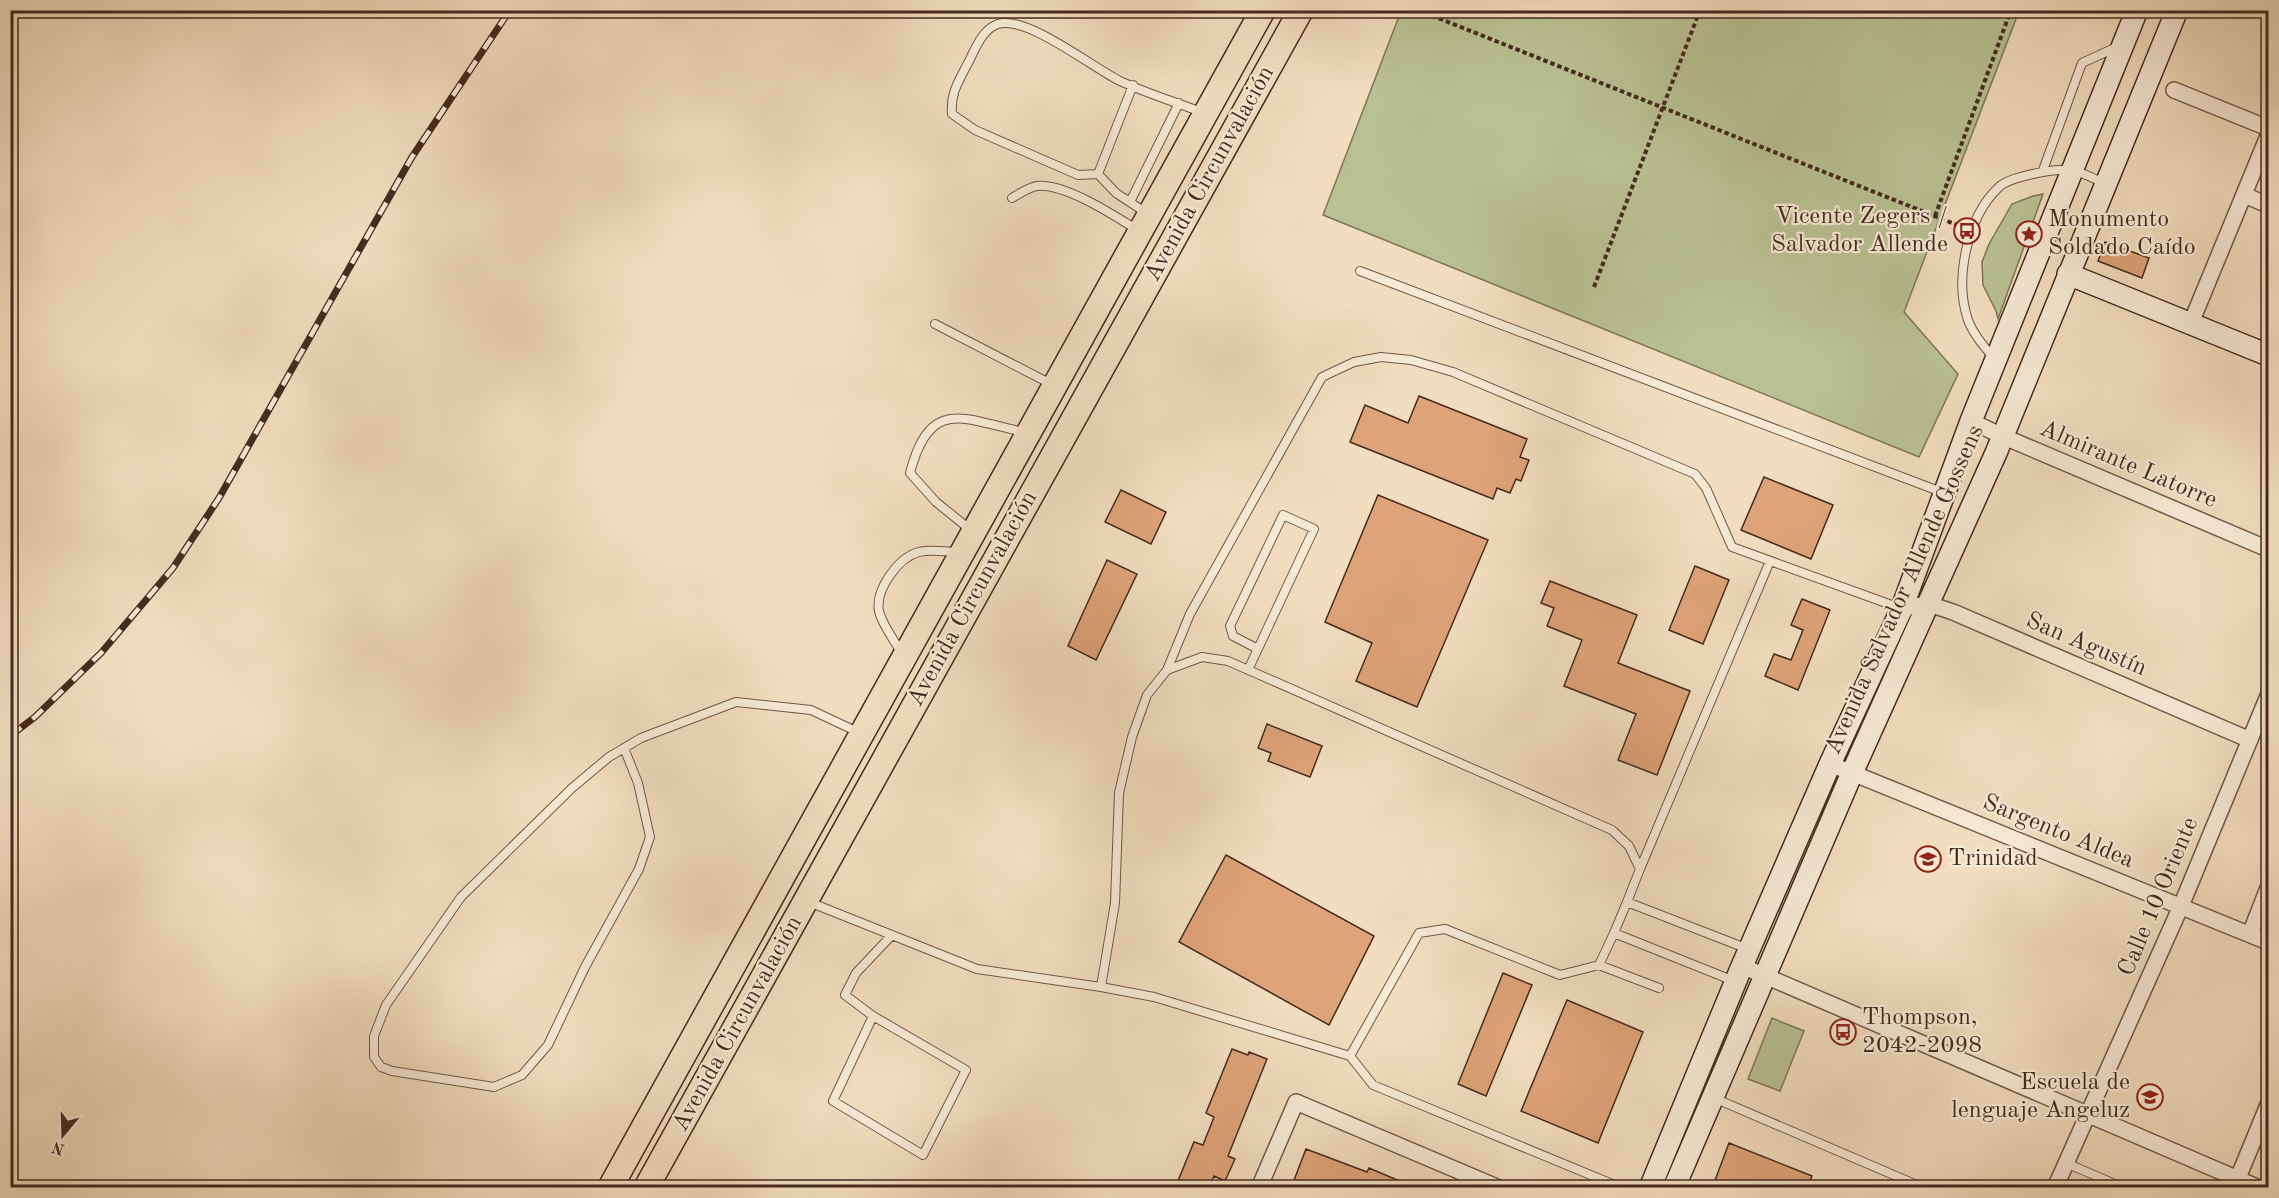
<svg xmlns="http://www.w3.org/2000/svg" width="2279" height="1198" font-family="'Old Standard TT',serif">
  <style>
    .green { fill: #b9c193; stroke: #7e7658; stroke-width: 1.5 }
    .building { fill: #dfa379; stroke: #442b1e; stroke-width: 1.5 }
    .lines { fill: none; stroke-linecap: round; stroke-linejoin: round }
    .lane-casing { stroke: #705846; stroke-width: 10 }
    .street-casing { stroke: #705846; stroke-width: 18 }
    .secondary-casing { stroke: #442b1e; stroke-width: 24 }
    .primary-casing { stroke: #442b1e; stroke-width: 27 }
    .path { stroke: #442b1e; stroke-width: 4; stroke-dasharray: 4.5 3; stroke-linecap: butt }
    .lane { stroke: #f7ead5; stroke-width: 8 }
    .street { stroke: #f7ead5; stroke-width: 15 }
    .secondary { stroke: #f7ead5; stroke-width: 21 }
    .primary { stroke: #f2debf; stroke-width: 24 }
    .rail-casing { stroke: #442b1e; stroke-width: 7 }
    .rail { stroke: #f7ead5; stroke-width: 4.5; stroke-dasharray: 14; stroke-linecap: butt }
    .labels { text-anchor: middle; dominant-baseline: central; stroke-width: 4.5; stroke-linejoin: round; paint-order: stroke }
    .street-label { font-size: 24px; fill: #442b1e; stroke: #f7ead5 }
    .poi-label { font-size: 24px; fill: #442b1e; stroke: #f7ead5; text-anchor: start }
  </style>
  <rect width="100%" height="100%" fill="#f2debf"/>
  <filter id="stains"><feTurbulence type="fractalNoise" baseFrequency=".00333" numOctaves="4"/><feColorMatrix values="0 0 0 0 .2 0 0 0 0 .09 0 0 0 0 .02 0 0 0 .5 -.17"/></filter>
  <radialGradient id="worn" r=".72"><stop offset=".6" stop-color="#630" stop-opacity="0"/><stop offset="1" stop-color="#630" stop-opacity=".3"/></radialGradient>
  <!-- green -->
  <path class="green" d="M1401,11H2019L1904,312L1958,374L1919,457L1323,215Z
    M2043,194L1998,319L1996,311L1983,285L1982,262L1989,244L2012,204L2033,196Z
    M1772,1018L1804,1031L1780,1091L1748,1079Z"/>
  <!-- building -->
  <path class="building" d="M2105,242L2149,258L2142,278L2098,261Z
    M1419,396L1527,439L1520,457L1529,460L1521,481L1516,479L1510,493L1497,488L1493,499L1350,442L1365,405L1408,423Z
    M1764,477L1833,505L1811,559L1741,530Z
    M1121,490L1166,512L1151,544L1105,522Z
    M1378,495L1488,540L1417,707L1356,681L1372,643L1325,622Z
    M1107,560L1137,574L1096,660L1068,646Z
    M1695,566L1729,580L1703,644L1669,630Z
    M1550,581L1637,615L1618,663L1690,691L1657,775L1618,760L1636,714L1564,686L1582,640L1547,626L1554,608L1541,603Z
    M1802,599L1830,610L1798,690L1765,676L1774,654L1791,660L1803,630L1791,625Z
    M1267,724L1322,746L1310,777L1268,761L1271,753L1258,748Z
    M1226,855L1374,936L1329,1025L1179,942Z
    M1503,973L1532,985L1486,1096L1458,1084Z
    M1567,1000L1643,1032L1598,1143L1521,1111Z
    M1232,1049L1248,1055L1249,1052L1267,1059L1228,1156L1235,1159L1225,1181L1214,1176L1209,1188H1175L1194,1142L1203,1145L1214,1117L1206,1113Z
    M1729,1143L1812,1176L1807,1188H1726L1714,1183Z
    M1306,1149L1367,1172L1369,1168L1416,1188H1291Z"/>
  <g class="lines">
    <!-- lane casing -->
    <g class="lane-casing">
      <path id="lane" d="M2043,170L2082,63L2119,46
        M1098,174L1078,175L975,130L952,114C950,93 959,81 968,63C975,50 982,29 998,24C1027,15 1093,68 1120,81C1146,93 1175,102 1201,112
        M1098,174L1133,85
        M1098,174L1116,193L1148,214
        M1012,198C1019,194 1029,187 1037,186C1065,183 1115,216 1139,231
        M1130,202L1179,103
        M1360,271L1944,493
        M935,324L1053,385
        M1994,358C1984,347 1973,334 1968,320C1954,279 1967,217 1999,187C2011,176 2054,169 2070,170C2081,171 2094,179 2104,183
        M972,531L936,502L910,473C930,395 965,420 1024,432
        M901,652C895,642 881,622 879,611C875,589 899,557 919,552C932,549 945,552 957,552
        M1167,670L1190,614L1322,377L1354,362L1381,357L1411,360L1453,372L1695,474L1706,488L1732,547L1900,608
        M1248,670L1314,529L1283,515L1230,626L1233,636L1258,649
        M624,748L638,783L650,837L639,869L585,967L548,1045L522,1075L494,1087L392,1071L381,1067L374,1057V1036L386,1005L461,897L572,788L609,757L641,738L736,702L811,710L860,733
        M1640,869L1770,561
        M809,902L977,969L1101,987L1154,997L1350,1056L1419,933L1445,929L1560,975L1599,965L1614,933L1734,981
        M1614,933L1627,902
        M1599,965L1659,988
        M1101,987L1115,903L1119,793L1132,737L1147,695L1167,670L1202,657L1228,661L1612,830L1629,846L1640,869L1627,902L1748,949
        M873,1016L966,1070L923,1155L833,1101L873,1016L845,995L856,973L892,935
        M1350,1056L1373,1085L1622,1188
        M1714,1098L1924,1188
        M2066,1163L2124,1188"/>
    </g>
    <!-- street casing -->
    <g class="street-casing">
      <path id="street" d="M2174,90L2268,128
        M2244,195L2268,205
        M2191,323L2268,136
        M1971,421L2002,436L2268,549
        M1902,608L1929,604L1953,612L2250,740
        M1830,764L2268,942
        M2250,934L2268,888
        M1742,966L2259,1188
        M2238,1178L2268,1105
        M1259,1188L1296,1102L1499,1188
        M2055,1188L2181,906L2268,696"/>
    </g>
    <!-- secondary casing -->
    <g class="secondary-casing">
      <path id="secondary" d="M2068,274L2268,355
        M1650,1188L1742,966L1830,764L1902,608L1971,421L2137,10
        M1674,1188L1852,773L1996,453L2177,10"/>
    </g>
    <!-- primary casing -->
    <g class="primary-casing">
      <path id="primary" d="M610,1188L1263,10
        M646,1188L1301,10"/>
    </g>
    <!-- path -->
    <path class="path" d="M1418,10L1962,227
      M1935,216L2011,10
      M1594,287L1700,10"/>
    <!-- lane -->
    <use href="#lane" class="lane"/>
    <!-- street -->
    <use href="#street" class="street"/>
    <!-- secondary -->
    <use href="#secondary" class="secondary"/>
    <!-- primary -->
    <use href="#primary" class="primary"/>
    <!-- rail casing -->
    <g class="rail-casing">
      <path id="rail" d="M10,736L35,717L101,653L173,568L219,498L412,157L510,10"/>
    </g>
    <!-- rail -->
    <use href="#rail" class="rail"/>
  </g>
  <!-- icons -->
  <defs>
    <g id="bus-ring" transform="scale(1.35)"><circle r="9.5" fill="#f7ead5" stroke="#8f2418" stroke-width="1.5"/><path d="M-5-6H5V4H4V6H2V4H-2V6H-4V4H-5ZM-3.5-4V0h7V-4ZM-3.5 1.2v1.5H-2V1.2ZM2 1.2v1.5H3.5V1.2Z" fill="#8f2418"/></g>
    <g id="sight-ring" transform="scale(1.35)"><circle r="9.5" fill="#f7ead5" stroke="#8f2418" stroke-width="1.5"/><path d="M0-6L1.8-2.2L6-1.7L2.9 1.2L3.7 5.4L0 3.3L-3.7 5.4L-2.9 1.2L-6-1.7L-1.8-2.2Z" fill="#8f2418"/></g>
    <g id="school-ring" transform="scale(1.35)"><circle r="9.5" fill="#f7ead5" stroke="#8f2418" stroke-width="1.5"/><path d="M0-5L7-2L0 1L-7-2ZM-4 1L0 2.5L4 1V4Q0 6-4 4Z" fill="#8f2418"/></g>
  </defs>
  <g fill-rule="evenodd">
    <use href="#bus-ring" x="1967" y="231"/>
    <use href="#sight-ring" x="2029" y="234"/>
    <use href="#school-ring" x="1928" y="859"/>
    <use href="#bus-ring" x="1843" y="1032"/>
    <use href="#school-ring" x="2150" y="1097"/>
  </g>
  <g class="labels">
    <!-- street labels -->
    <g class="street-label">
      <text transform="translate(1210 174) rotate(-61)">Avenida Circunvalación</text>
      <text transform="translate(2128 465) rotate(23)">Almirante Latorre</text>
      <text transform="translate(1905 590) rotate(-66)">Avenida Salvador Allende Gossens</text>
      <text transform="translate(973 599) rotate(-61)">Avenida Circunvalación</text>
      <text transform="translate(2086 645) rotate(23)">San Agustín</text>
      <text transform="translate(2058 832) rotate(22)">Sargento Aldea</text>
      <text transform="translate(2159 897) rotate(-67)">Calle 10 Oriente</text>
      <text transform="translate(738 1024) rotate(-61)">Avenida Circunvalación</text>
    </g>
    <!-- poi labels -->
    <g class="poi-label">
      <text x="1948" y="217" text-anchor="end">Vicente Zegers /<tspan x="1948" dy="28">Salvador Allende</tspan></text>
      <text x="2048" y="220">Monumento<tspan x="2048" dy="28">Soldado Caído</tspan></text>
      <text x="1948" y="859">Trinidad</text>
      <text x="1862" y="1018">Thompson,<tspan x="1862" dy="28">2042-2098</tspan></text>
      <text x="2130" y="1083" text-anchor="end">Escuela de<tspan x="2130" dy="28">lenguaje Angeluz</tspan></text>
    </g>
  </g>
  <!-- margin -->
  <rect width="2279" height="1198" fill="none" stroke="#f2debf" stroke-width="36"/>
  <rect x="12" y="12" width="2255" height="1174" fill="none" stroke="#442b1e" stroke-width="3"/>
  <rect x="18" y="18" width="2243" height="1162" fill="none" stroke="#442b1e" stroke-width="1.5"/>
  <!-- north arrow -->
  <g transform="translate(63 1135) rotate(199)" stroke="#f7ead5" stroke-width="4.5" paint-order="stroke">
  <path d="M0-4.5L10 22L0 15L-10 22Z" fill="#442b1e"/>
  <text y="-9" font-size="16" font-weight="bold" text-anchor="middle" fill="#442b1e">N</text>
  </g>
  <rect width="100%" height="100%" filter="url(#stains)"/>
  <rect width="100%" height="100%" fill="url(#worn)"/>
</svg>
